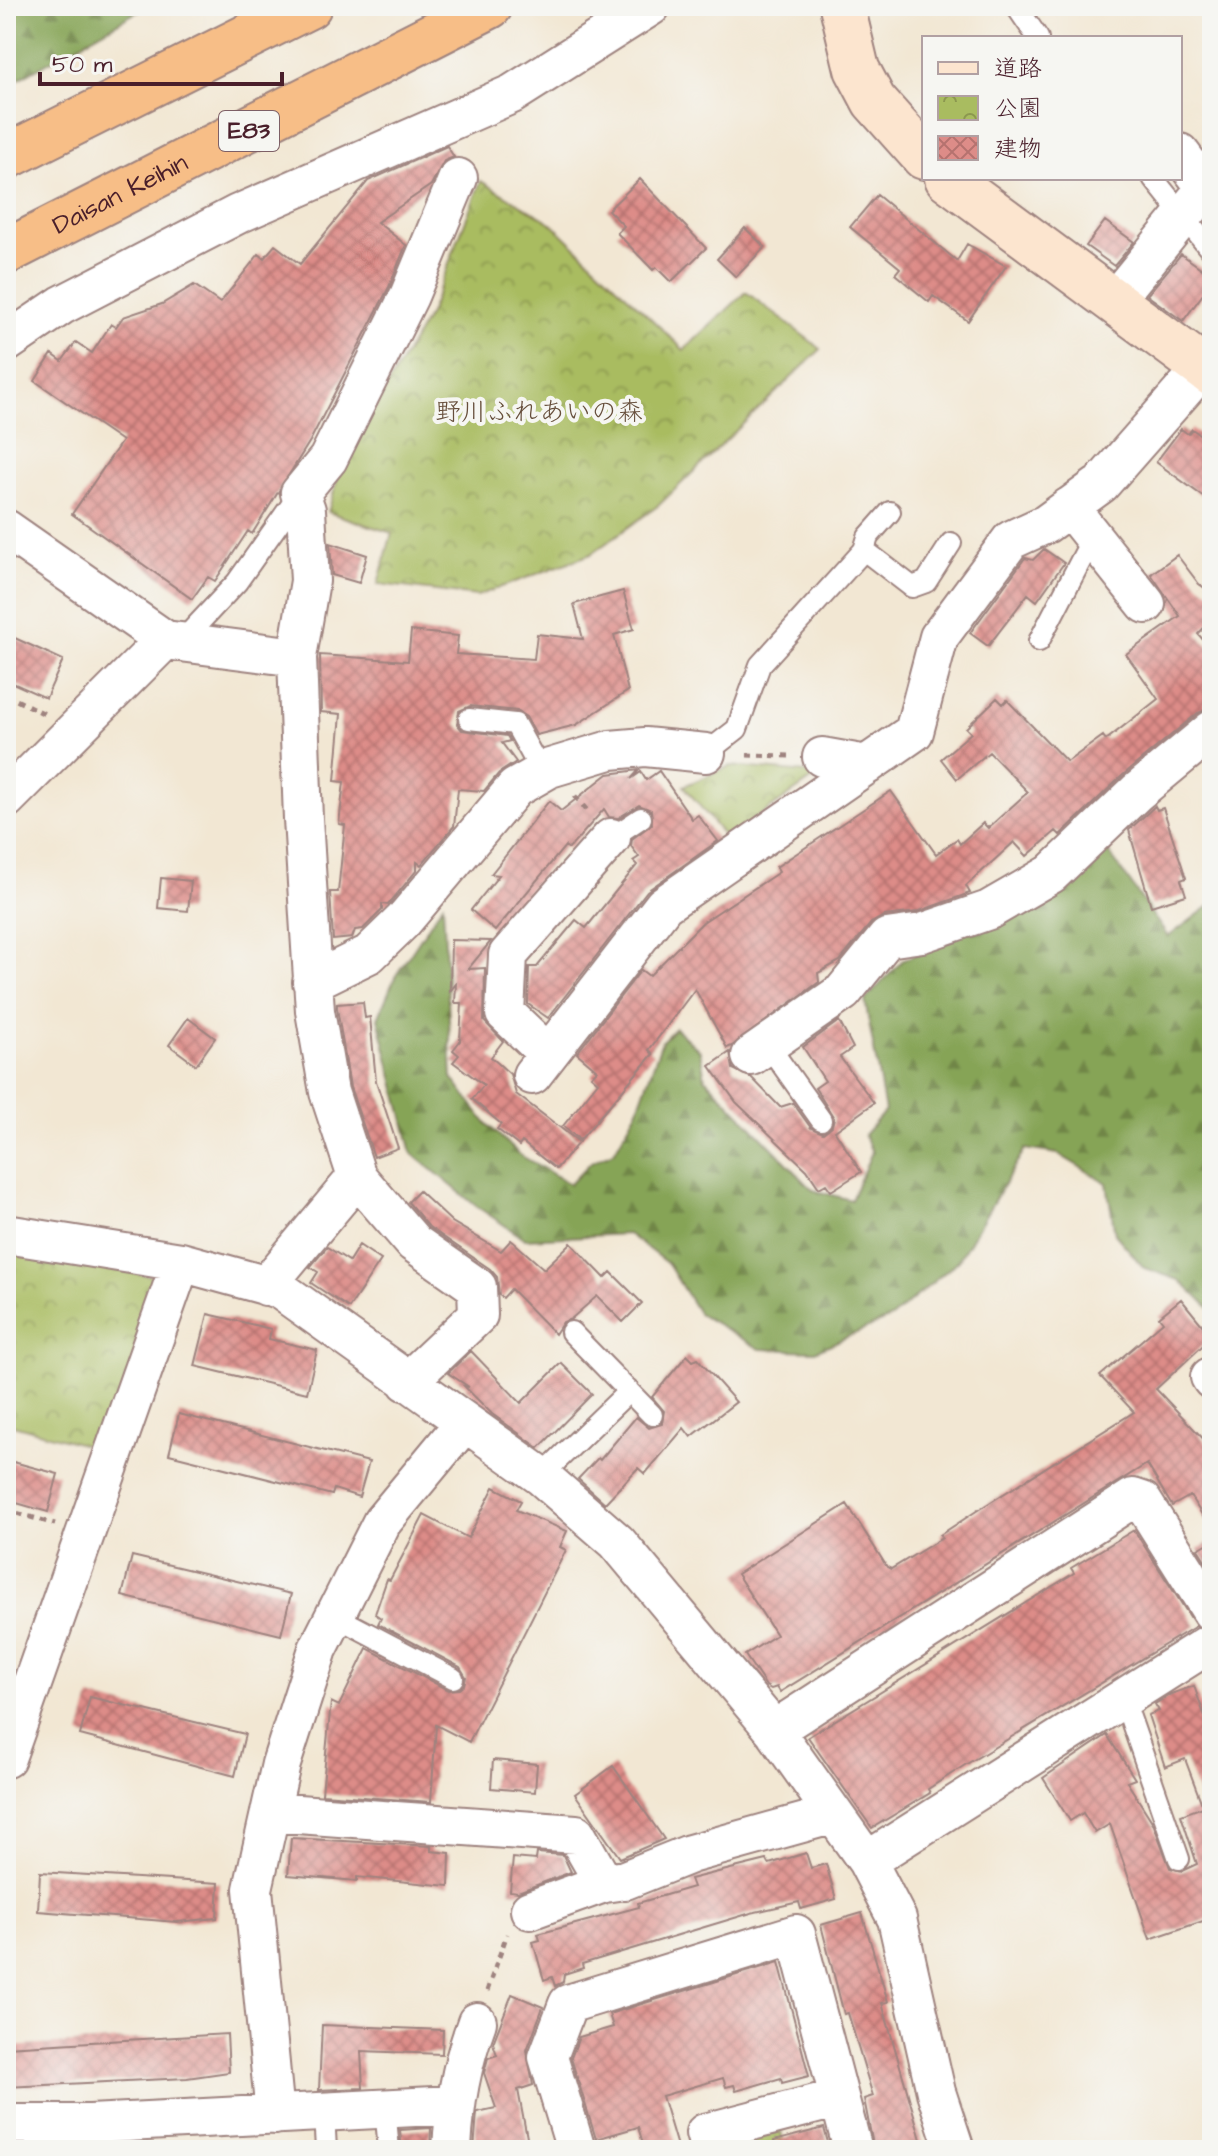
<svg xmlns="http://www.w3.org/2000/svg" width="1218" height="2156" font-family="'Architects Daughter','Klee One',sans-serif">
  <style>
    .forest { fill: url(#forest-firs); stroke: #686240; stroke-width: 2 }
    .park { fill: url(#park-crowns); stroke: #7a6e46; stroke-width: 2 }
    .building { fill: url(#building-cross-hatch) }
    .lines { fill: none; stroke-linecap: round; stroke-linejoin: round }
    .lane-casing { stroke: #9e837f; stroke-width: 24 }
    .street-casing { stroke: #9e837f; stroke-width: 42 }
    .secondary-casing { stroke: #9e837f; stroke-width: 48 }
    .highway-casing { stroke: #9e837f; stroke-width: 48 }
    .path { stroke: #9e837f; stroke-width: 5; stroke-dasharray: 6 6; stroke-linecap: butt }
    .lane { stroke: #fff; stroke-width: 20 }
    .street { stroke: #fff; stroke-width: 38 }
    .secondary { stroke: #fce5cf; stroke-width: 44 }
    .highway { stroke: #f7be87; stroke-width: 44 }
    .labels { text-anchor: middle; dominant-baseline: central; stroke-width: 8; stroke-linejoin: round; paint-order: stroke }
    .shield { fill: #f6f6f2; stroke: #7e6067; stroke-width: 2 }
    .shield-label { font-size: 24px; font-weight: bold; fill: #4a1f2b }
    .street-label { font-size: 26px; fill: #4a1f2b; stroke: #f6f6f2 }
    .park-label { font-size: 26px; fill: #664e3b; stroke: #f6f6f2 }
  </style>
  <defs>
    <pattern id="forest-firs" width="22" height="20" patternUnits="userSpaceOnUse" patternTransform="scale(2)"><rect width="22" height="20" fill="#86a456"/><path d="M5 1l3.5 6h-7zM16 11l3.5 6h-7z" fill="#708547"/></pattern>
    <pattern id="park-crowns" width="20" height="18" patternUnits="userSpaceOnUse" patternTransform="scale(2)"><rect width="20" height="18" fill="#a9bc60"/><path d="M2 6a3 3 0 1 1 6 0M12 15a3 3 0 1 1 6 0" fill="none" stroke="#8c984f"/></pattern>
    <pattern id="building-cross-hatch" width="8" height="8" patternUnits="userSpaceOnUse" patternTransform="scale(2)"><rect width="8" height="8" fill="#dd8c88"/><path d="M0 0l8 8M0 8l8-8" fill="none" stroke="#b5726f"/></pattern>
  </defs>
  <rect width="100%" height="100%" fill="#f6f6f2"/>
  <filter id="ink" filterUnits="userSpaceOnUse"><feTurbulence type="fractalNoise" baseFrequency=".0125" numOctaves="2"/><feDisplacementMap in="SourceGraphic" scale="16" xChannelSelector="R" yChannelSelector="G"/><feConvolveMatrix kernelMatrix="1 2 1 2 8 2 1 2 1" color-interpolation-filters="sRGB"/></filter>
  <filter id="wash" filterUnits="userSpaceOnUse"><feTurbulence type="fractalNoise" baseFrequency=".006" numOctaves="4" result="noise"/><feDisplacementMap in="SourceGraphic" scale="32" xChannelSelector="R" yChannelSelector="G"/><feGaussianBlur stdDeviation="1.8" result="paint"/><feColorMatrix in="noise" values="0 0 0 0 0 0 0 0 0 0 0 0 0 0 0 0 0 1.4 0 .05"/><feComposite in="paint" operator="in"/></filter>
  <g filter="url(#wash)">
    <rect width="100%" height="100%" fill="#f2e7d3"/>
    <!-- forest -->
    <path class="forest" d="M6,6H147L6,86Z
      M1103,844L1168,937L1212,904V1310L1179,1280L1144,1268L1115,1234L1107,1183L1058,1154L1025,1149L958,1261L891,1318L815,1351L760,1349L698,1313L668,1264L628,1234L525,1239L476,1206L412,1153L378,1018L395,977L443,904L452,1078L487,1124L520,1155L570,1184L591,1162L614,1152L637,1111L662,1041L675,1028L700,1051L705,1078L813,1190L851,1200L872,1152L864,1135L885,1111L865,1000L903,960L1026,904Z"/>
    <!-- park -->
    <path class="park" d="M481,181L550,222L684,350L746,292L821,349L659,505L591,554L477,596L378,584L392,533L328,512L342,463L430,312Z
      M730,766L820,774L726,839L684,786Z
      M6,1251L152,1276L160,1288L103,1450L6,1423Z
      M779,2125L786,2150H732L739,2135Z"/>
    <g id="blocks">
      <!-- building -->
      <path class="building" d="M447,146L454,157L444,161L431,185L377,222L406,245L389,287L310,441L252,534L248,531L215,581L208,577L192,599L72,514L122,441L35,381L52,354L62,361L76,342L92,353L111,324L116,327L123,317L162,304L194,285L220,303L259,254L264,258L275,245L300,264L368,181Z
        M640,179L706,248L671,282L656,267L653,270L617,233L624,226L608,210Z
        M877,195L957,261L967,244L1006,266L968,321L933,296L929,302L895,274L900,268L850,227Z
        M1105,221L1134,242L1114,266L1086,246Z
        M745,228L765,247L736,277L717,259Z
        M1181,254L1212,276V282L1183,321L1147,295Z
        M1181,429L1188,434L1192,429L1212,443V503L1156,462Z
        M330,543L367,555L359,583L332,575Z
        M1044,549L1064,563L1037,601L1028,594L988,646L970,633L1025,558L1033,560Z
        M1177,555L1199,584L1212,593V619L1198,634L1212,650V708L1198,713L1123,775L1060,835L1056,831L1027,856L1014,842L966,886L970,893L917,912L884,916L871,923L840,961L818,973L819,982L732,1046L727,1048L695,989L649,1050L653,1054L580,1140L563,1126L598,1082L591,1076L597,1070L577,1053L641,970L649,976L703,922L779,872L776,867L891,791L936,854L957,839L960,844L983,823L988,828L1028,792L989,752L957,779L941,759L971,733L966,728L997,698L1003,704L1007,700L1067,762L1103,736L1106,740L1158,699L1126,654L1180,616L1151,574Z
        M623,591L634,629L614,635L628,691L576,725L536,735L526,717L517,711L470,706L459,711L457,724L462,730L507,736L510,741L502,743L516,762L499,773L484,791L458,789L454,826L421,865L417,862V870L388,905L382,904V910L363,929L355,930L352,938L333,940L330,892H338L345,825L339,824L344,782L335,781L341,714L321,712L320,655L408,661L411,631L458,636L456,654L534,659L537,634L583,639L574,604Z
        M6,634L63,660L46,698L6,680Z
        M639,770L631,779L641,772L646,780L659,771L692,819L698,815L718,841L647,891L548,1018L528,1004L529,967H537L576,920L586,928L637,865L633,861L639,857L631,846L632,839L652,824L651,810L639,805L618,818L609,817L604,809L569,849L565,846L495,931L471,910L499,875L491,874L549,801L561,811L608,774Z
        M1155,806L1157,810L1163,808L1186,878L1181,880L1186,895L1151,906L1129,830Z
        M161,878L191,881L188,911L158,908Z
        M451,940L491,941L468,969L485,968L484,1021L503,1041L491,1057L510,1074L516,1094L579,1142L556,1169L522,1142L519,1146L497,1129L501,1124L472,1099L484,1085L453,1062L459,1055L453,1050L460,1041L462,1003H455L456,984L450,991Z
        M363,1002L365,1018L370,1017L376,1081L398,1148L374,1157L350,1087L337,1008V1004Z
        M188,1018L215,1038L196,1065L169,1045Z
        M839,1021L853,1048L840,1057L874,1103L835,1131L861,1172L831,1191L826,1184L819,1188L807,1170L736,1102L710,1066L730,1052L733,1069L752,1078L780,1107L793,1103L811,1128L823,1133L832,1126L834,1118L815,1088L825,1081L803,1047Z
        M419,1191L452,1222L501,1251L511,1240L544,1269L571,1243L605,1278L611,1272L642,1303L623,1322L597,1296L571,1319L563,1322L555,1334L511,1289L503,1298L499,1295L497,1277L490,1269L429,1227L408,1202Z
        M359,1245L381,1260L349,1308L311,1283L318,1272L310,1267L327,1247L349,1261Z
        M1181,1299L1212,1337L1156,1389L1212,1448V1530L1190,1496L1172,1506L1147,1464L780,1692L777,1687L771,1689L766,1686L745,1655L776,1635L737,1574L847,1504L887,1567L891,1569L942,1538L940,1535L978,1510L1134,1412L1100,1376L1163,1322L1159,1317Z
        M208,1314L271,1329L269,1339L317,1350L307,1393L195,1366Z
        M471,1351L521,1403L561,1363L592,1394L539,1448L492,1414L464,1386L469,1387L448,1373Z
        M687,1355L693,1361L698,1359L736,1402L691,1437L684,1428L645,1474L638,1468L605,1503L578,1479L598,1458L600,1460L636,1417L649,1428L662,1424L664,1411L652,1397Z
        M179,1414L369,1462L359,1497L334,1489L332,1495L169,1454Z
        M6,1460L58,1474L48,1512L6,1500Z
        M494,1487L521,1501L516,1510L567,1531L560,1547L566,1550L469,1742L436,1725L431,1802L322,1794L331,1702L339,1706L367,1648L448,1690L459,1689L464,1685L466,1677L460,1667L378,1624L381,1618L375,1614L387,1579L390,1580L424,1515L468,1538Z
        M1134,1530L1196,1626L965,1765L928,1789L930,1793L872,1828L808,1737L1074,1573L1071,1568Z
        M1212,1541V1571L1198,1549Z
        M132,1556L291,1594L281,1635L122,1596Z
        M1194,1686L1212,1737V1918L1150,1939L1110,1824L1095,1833L1083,1813L1070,1821L1043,1778L1107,1735L1135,1779L1127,1782L1153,1823L1170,1868L1182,1871L1197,1864L1181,1815L1203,1807L1185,1759L1165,1767L1148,1715L1159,1711L1155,1704L1171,1694Z
        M90,1697L245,1734L235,1776L80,1735Z
        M493,1760L537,1764L535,1792L491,1788Z
        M613,1766L664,1839L620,1858L575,1794Z
        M291,1838L431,1846V1851L450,1853L449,1886L357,1877V1881L288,1875Z
        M537,1853L563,1855L571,1872L518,1892L510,1891L513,1858L536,1860Z
        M806,1853L811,1868L826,1864L836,1899L801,1909L799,1902L751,1913L582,1964L583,1968L564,1974L563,1982L555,1986L552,1977L544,1980L533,1942L540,1940L538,1934L639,1907L638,1903L693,1887L690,1879L767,1860L769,1864Z
        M40,1872L219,1883L217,1918L177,1922L38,1911Z
        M862,1913L888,2002L882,2003L924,2150H874L864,2099L873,2096L848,2013L844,2014L821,1925Z
        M779,1962L809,2076L782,2083L781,2078L736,2091L734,2085L726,2087L723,2078L662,2096L678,2150H645L638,2127L596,2139L571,2058L579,2037L613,2027L609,2014Z
        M512,1994L543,2007L527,2050L533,2085L518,2090L528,2143L519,2145L521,2150H474L477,2112L496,2108L484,2073L488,2058L497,2055L493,2043Z
        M322,2025L443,2030L442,2054L361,2051L363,2088L319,2090Z
        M227,2034L229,2072L187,2078L6,2087V2047Z
        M431,2128L430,2150H402L400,2130Z
        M824,2128L830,2150H775L774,2141Z"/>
    </g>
  </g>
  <g filter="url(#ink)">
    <use href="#blocks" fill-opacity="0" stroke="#9e837f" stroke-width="2"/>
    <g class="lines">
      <!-- lane casing -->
      <g class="lane-casing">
        <path id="lane" d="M1016,6L1038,38
          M1153,178L1212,252
          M864,550L912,587L926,582L951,543
          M1039,641L1093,537
          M181,642L237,582L300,493
          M469,719L515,724L542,773
          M706,753L737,729L760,665L864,550L868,537L890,512
          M611,838L641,818
          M768,1045L821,1120
          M571,1332L652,1415
          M541,1476L629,1391
          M335,1616L453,1678
          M1124,1700L1179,1859
          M385,2108L389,2150
          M324,2112L326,2150"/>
      </g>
      <!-- street casing -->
      <g class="street-casing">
        <path id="street" d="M1113,302L1206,188L1180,153
          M6,343L62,305L238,214L512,94L651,6
          M1069,507L1146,604
          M6,529L165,640L297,657
          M822,757L867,765
          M6,799L165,640
          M312,982L369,954L403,921L515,788L550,768L610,750L645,747L706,753
          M548,1054L505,1013L508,955L611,838
          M751,1056L843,992L887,938L922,933L989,910L1051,874L1137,792L1212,730
          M532,1075L664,905L914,732L939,637L1011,540L1046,524L1101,484L1203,368
          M6,1234L181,1262L279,1289L541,1476L617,1542L774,1730L867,1861L897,1919L936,2092L955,2150
          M266,1286L357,1177
          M1210,1377L1212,1380
          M407,1382L478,1315L477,1287L414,1243L357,1177L329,1092L315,1011L303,819L297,657L310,581L306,510L300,493L328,459L409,296L458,178
          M774,1730L1133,1498L1142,1501L1212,1612
          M6,1758L181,1262
          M270,1812L576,1834L604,1883
          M867,1861L1212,1642
          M530,1910L604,1883L625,1880L690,1854L831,1815
          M275,2115L253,1889L281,1764L318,1649L382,1522L464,1423
          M6,2124H90L453,2105
          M452,2150C454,2104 461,2065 477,2022
          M576,2150L548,2057L568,2004L796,1934L853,2150
          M710,2150L705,2133L839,2098"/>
      </g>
      <!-- secondary casing -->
      <g class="secondary-casing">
        <path id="secondary" d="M842,6L857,69L874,101L924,157
          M947,178L1212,374"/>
      </g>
      <!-- highway casing -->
      <g class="highway-casing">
        <g id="highway">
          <path d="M6,157L309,6"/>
          <path id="s1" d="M6,252L490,6"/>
        </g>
      </g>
      <!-- path -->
      <path class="path" d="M6,695L45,714
        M747,755L789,756
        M575,796L589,813
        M6,1510L55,1524
        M487,1991L507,1934"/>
      <!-- lane -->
      <use href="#lane" class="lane"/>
      <!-- street -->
      <use href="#street" class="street"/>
      <!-- secondary -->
      <use href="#secondary" class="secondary"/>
      <!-- highway -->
      <use href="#highway" class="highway"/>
    </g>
  </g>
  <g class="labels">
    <!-- shield labels -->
    <rect class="shield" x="219" y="111" width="60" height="40" rx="6"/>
    <g class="shield-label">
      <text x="249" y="131">E83</text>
    </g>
    <!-- street labels -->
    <g class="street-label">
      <text stroke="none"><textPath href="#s1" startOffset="128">Daisan Keihin</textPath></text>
    </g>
    <!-- park labels -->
    <g class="park-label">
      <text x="539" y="412">野川ふれあいの森</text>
    </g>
  </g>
  <!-- margin -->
  <rect width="1218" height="2156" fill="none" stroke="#f6f6f2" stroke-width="32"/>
  <!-- legend -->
  <rect x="922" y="36" width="260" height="144" fill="#f6f6f2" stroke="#b1a0a2" stroke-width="2"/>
  <rect x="938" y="62" width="40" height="12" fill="#fce5cf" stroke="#b1a0a2" stroke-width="2"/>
  <text x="994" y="76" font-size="24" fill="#4a1f2b">道路</text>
  <rect x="938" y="96" width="40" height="24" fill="url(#park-crowns)" stroke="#b1a0a2" stroke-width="2"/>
  <text x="994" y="116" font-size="24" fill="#4a1f2b">公園</text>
  <rect x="938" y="136" width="40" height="24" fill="url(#building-cross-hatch)" stroke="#b1a0a2" stroke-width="2"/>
  <text x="994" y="156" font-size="24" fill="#4a1f2b">建物</text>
  <!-- scale -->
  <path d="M40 72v12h242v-12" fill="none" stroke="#4a1f2b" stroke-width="4"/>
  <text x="52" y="72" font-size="24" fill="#4a1f2b" stroke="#f6f6f2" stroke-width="6" paint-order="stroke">50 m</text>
</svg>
